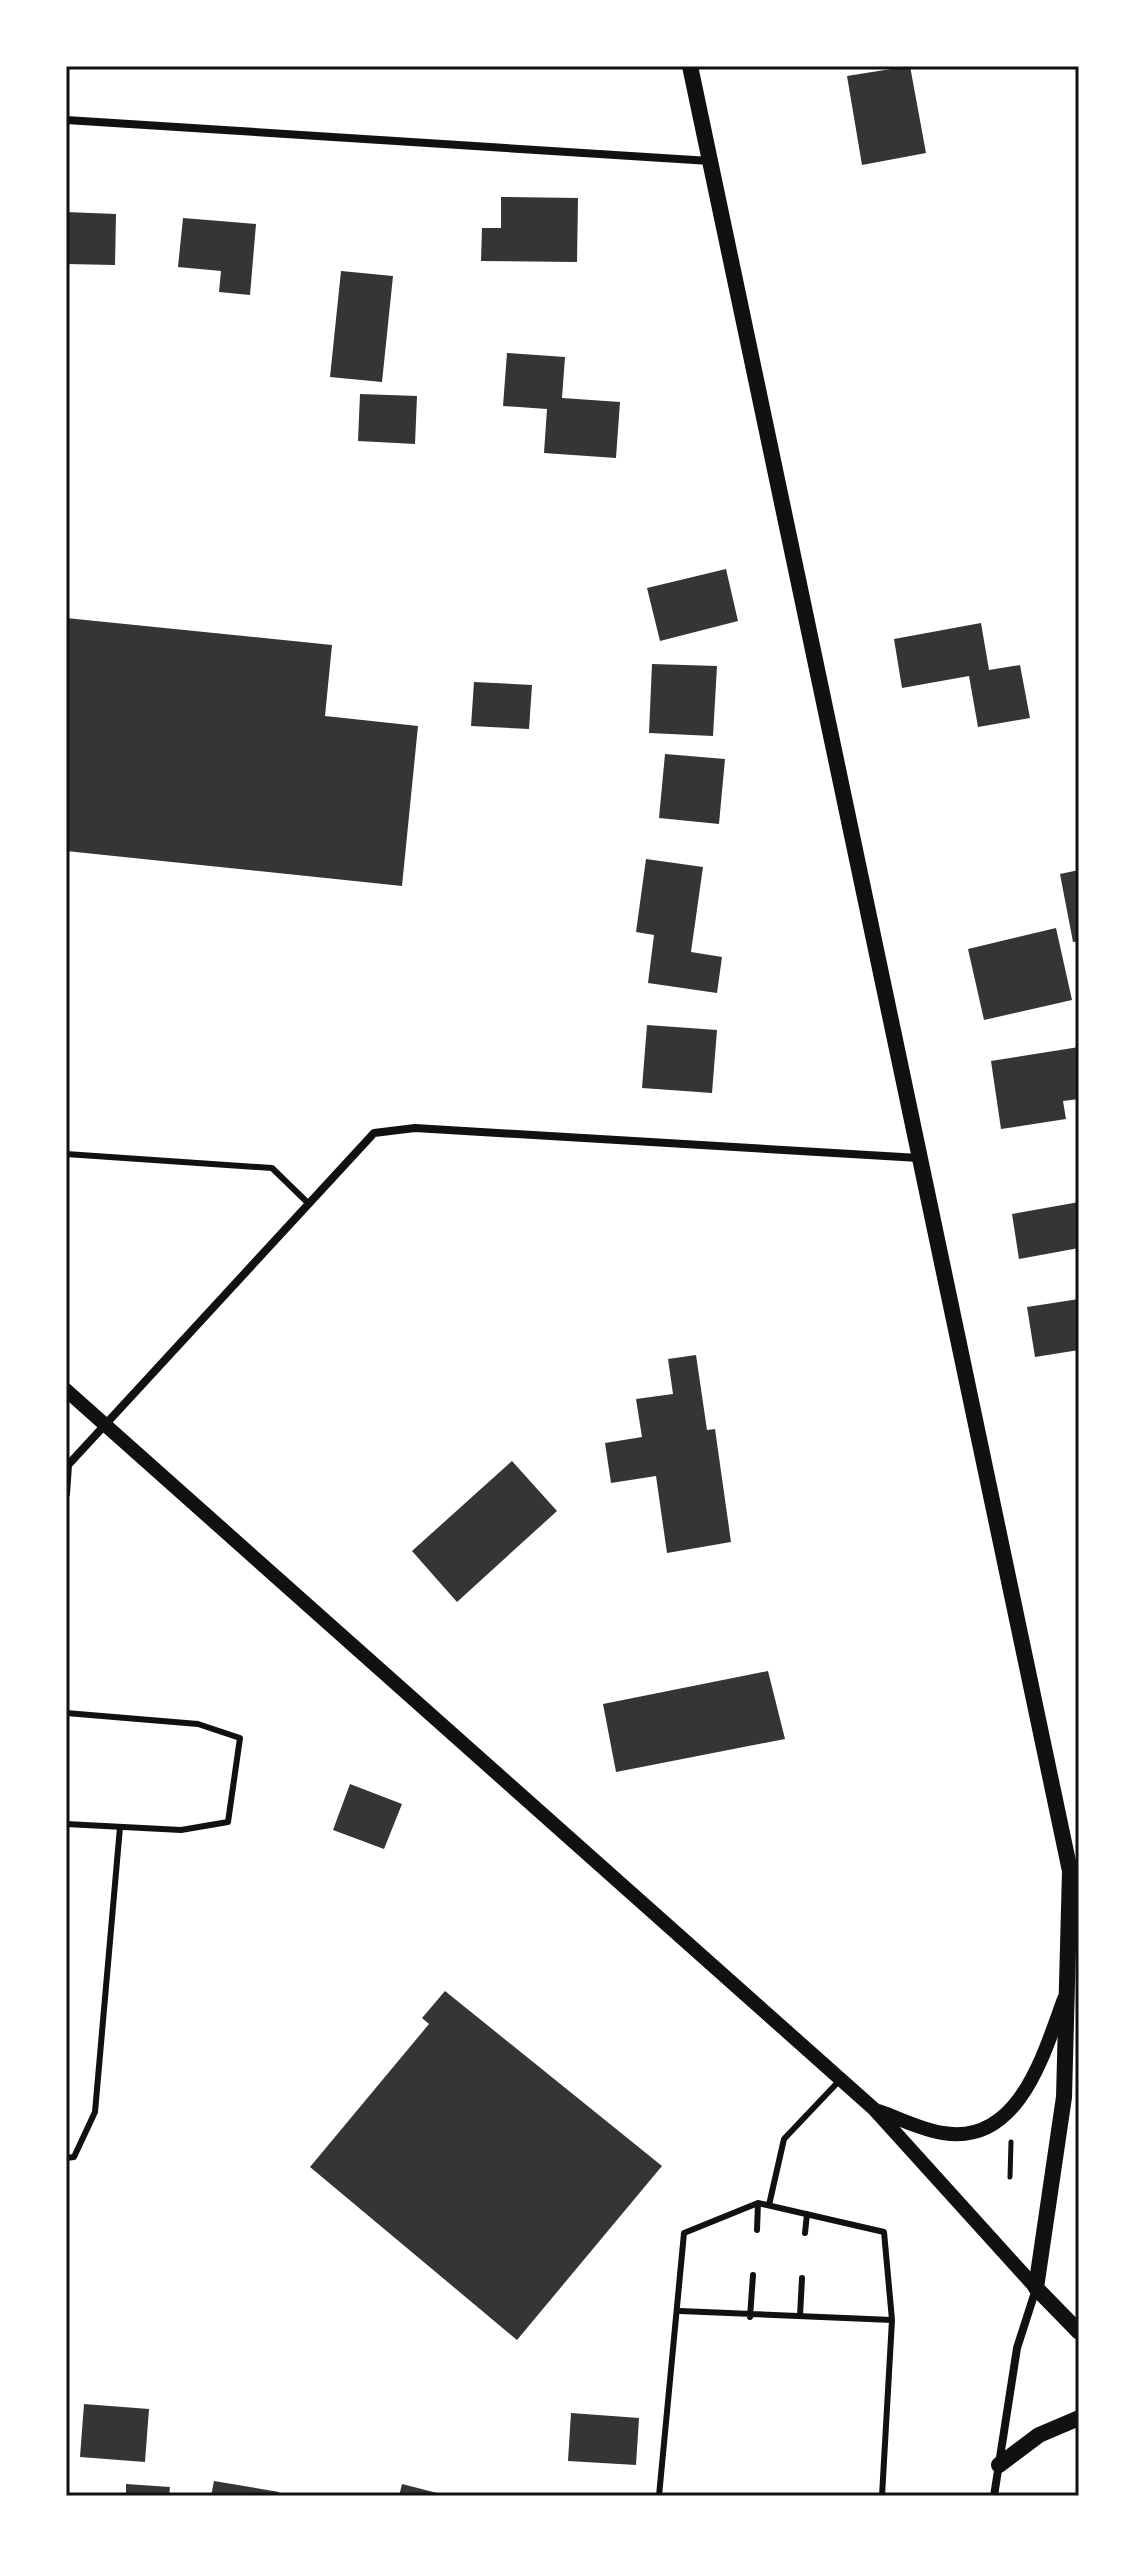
<svg xmlns="http://www.w3.org/2000/svg" width="1145" height="2562" font-family="'Work Sans',sans-serif">
  <style>
    .building { fill: #353535 }
    .lines { fill: none; stroke-linecap: round; stroke-linejoin: round }
    .path { stroke: #111; stroke-width: 5 }
    .service { stroke: #111; stroke-width: 6 }
    .minor { stroke: #111; stroke-width: 8 }
    .tertiary { stroke: #111; stroke-width: 14 }
    .secondary { stroke: #111; stroke-width: 16 }
    .neatline { fill: none; stroke: #111; stroke-width: 3 }
  </style>
  <rect width="100%" height="100%" fill="#fff"/>
  <!-- building -->
  <path class="building" d="M910,66L926,153L862,165L847,76Z
    M501,197L578,198L577,262L481,261L482,228H501Z
    M66,212L116,214L115,265L66,264Z
    M183,218L256,224L250,295L219,292L221,271L178,267Z
    M341,271L393,276L382,382L330,377Z
    M507,353L565,357L562,398L620,402L616,458L544,453L547,409L503,406Z
    M360,394L417,396L415,444L358,441Z
    M726,569L738,621L660,641L647,588Z
    M66,618L332,645L325,716L418,726L402,886L66,851Z
    M981,623L989,670L1020,665L1030,718L978,727L969,676L902,688L894,639Z
    M652,664L717,666L713,736L649,733Z
    M474,682L532,685L529,729L471,726Z
    M665,754L725,759L719,824L659,818Z
    M646,859L703,867L691,952L722,957L717,993L648,983L654,935L636,932Z
    M1079,870V941L1073,942L1060,874Z
    M1056,928L1072,1000L984,1020L968,949Z
    M647,1025L717,1030L712,1093L642,1088Z
    M1079,1047V1099L1063,1101L1066,1119L1001,1129L991,1061Z
    M1079,1202V1248L1019,1259L1012,1214Z
    M1079,1299V1350L1035,1357L1027,1307Z
    M696,1355L707,1430L715,1429L731,1542L667,1553L656,1476L611,1483L605,1443L642,1437L636,1399L673,1394L668,1359Z
    M512,1461L557,1511L457,1602L412,1551Z
    M768,1671L785,1739L616,1772L603,1704Z
    M350,1784L402,1804L384,1849L333,1830Z
    M445,1991L662,2166L517,2340L310,2167L429,2024L422,2018Z
    M84,2404L149,2409L145,2462L80,2457Z
    M571,2413L639,2418L636,2465L568,2461Z
    M214,2481L279,2492L278,2496H211Z
    M126,2484L170,2487L169,2496H126Z
    M402,2484L445,2495V2496H399Z"/>
  <g class="lines">
    <!-- path -->
    <path class="path" d="M1010,2177L1011,2142"/>
    <!-- service -->
    <path class="service" d="M66,1154L272,1168L309,1204
      M66,1713L198,1724L240,1738L228,1822L181,1830L66,1824
      M66,2158L74,2157L95,2112L120,1827
      M769,2205L784,2139L839,2081
      M757,2230L758,2203
      M805,2233L807,2214
      M680,2311L892,2320
      M800,2316L802,2278
      M750,2317L753,2275
      M659,2496L684,2233L758,2203L884,2232L892,2320L882,2496"/>
    <!-- minor -->
    <path class="minor" d="M66,120L710,161
      M66,1494L68,1465L374,1133L415,1128L919,1158
      M994,2496L1017,2348L1036,2289"/>
    <!-- tertiary -->
    <path class="tertiary" d="M66,1390L874,2109L1036,2288
      M878,2111C899,2118 921,2130 943,2133C1019,2146 1044,2053 1064,1999"/>
    <!-- secondary -->
    <path class="secondary" d="M690,66L1070,1871L1064,2097L1036,2288L1079,2332
      M999,2465L1039,2435L1079,2418"/>
  </g>
  <!-- border -->
  <rect width="1145" height="2562" fill="none" stroke="#ffffff" stroke-width="136"/>
  <rect x="68" y="68" width="1009" height="2426" class="neatline"/>
</svg>
